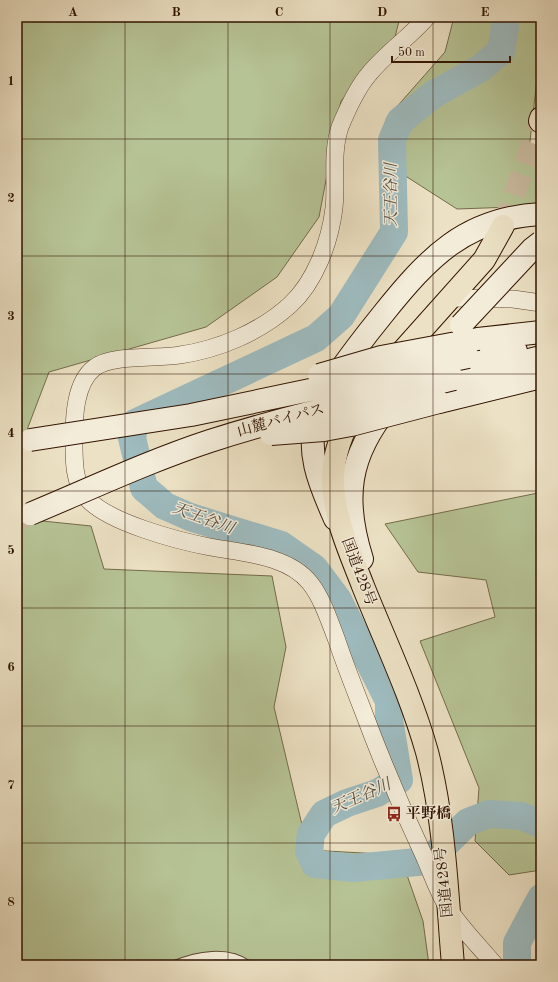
<svg xmlns="http://www.w3.org/2000/svg" width="558" height="982" font-family="'Old Standard TT','Noto Serif JP',serif">
  <style>
    .green { fill: #b6c395; stroke: #746b4a }
    .lines { fill: none; stroke-linecap: round; stroke-linejoin: round }
    .river { stroke: #9ebbbf; stroke-width: 28 }
    .secondary-tunnel { stroke: #c7b89d; stroke-width: 22; stroke-dasharray: 22 11; stroke-linecap: butt }
    .highway-tunnel { stroke: #c7b89d; stroke-width: 22; stroke-dasharray: 22 11; stroke-linecap: butt }
    .lane-casing { stroke: #604631; stroke-width: 10 }
    .street-casing { stroke: #604631; stroke-width: 18 }
    .secondary-casing { stroke: #311300; stroke-width: 24 }
    .highway-casing { stroke: #311300; stroke-width: 24 }
    .lane { stroke: #f3ecd9; stroke-width: 8 }
    .street { stroke: #f3ecd9; stroke-width: 17 }
    .secondary { stroke: #f3ecd9; stroke-width: 22 }
    .highway { stroke: #ece1c4; stroke-width: 22 }
    .secondary-bridge-casing { stroke: #311300; stroke-width: 24; stroke-linecap: butt }
    .secondary-bridge { stroke: #f3ecd9; stroke-width: 22 }
    .grid { fill: none; stroke: #311300; stroke-width: 1; stroke-opacity: 0.55 }
    .labels { text-anchor: middle; dominant-baseline: central; stroke-width: 3; stroke-linejoin: round; paint-order: stroke }
    .street-label { font-size: 15px; fill: #311300; stroke: #f3ecd9 }
    .poi-label { font-size: 15px; font-weight: bold; fill: #311300; stroke: #f3ecd9; text-anchor: start }
    .water-label { font-size: 16px; font-style: italic; fill: #574e43; stroke: #f3ecd9 }
    .neatline { fill: none; stroke: #311300; stroke-width: 1.5 }
    .grid-label { font-size: 13px; text-anchor: middle; font-weight: bold; fill: #311300 }
  </style>
  <rect width="100%" height="100%" fill="#ece1c4"/>
  <filter id="stains"><feTurbulence type="fractalNoise" baseFrequency=".005" numOctaves="4"/><feColorMatrix values="0 0 0 0 .2 0 0 0 0 .09 0 0 0 0 .02 0 0 0 .5 -.17"/></filter>
  <radialGradient id="worn" r=".72"><stop offset=".6" stop-color="#630" stop-opacity="0"/><stop offset="1" stop-color="#630" stop-opacity=".3"/></radialGradient>
  <!-- green -->
  <path class="green" d="M17,17H400L395,37L341,101L319,217L277,277L206,327L49,372L17,456Z
    M454,17H541V61L538,70L528,159L541,165V206L457,209L393,168L386,119L445,52Z
    M538,493L541,494V870L509,875L475,841L479,788L420,641L495,617L486,580L418,572L385,524Z
    M17,502L23,519L91,526L104,569L272,576L286,647L274,707L308,850L400,855L423,921L429,965H17Z"/>
  <g class="lines">
    <!-- river -->
    <path class="river" d="M504,17L505,27L501,51L481,68L434,94L400,121L392,140L394,232L341,316L316,338L135,423L132,438L144,488L165,506L190,517L281,545L314,568L338,600L389,701V719L399,780L377,793L347,803L324,814L311,834L309,851L315,864L354,868L428,861L468,822L489,814L521,816L541,824
      M517,965V943L541,898"/>
    <!-- secondary-tunnel -->
    <path class="secondary-tunnel" d="M17,520L30,514"/>
    <!-- highway-tunnel -->
    <path class="highway-tunnel" d="M503,226L540,121"/>
    <!-- lane casing -->
    <g class="lane-casing">
      <path id="lane" d="M175,965C197,956 227,950 248,965"/>
    </g>
    <!-- street casing -->
    <g class="street-casing">
      <path id="street" d="M427,17C410,37 386,53 369,74C357,88 347,110 340,127C331,154 337,181 334,208C330,242 315,282 290,305C260,332 220,349 180,355C158,359 111,354 94,368C75,383 74,417 74,438C74,458 73,481 86,497C105,522 179,541 210,547C242,553 288,555 310,583C322,598 329,620 336,638C344,662 353,685 362,708C381,759 402,809 425,858C432,874 438,892 448,908C460,927 480,947 495,965
        M451,298L513,299L541,303"/>
    </g>
    <!-- secondary casing -->
    <g class="secondary-casing">
      <path id="secondary" d="M478,339L541,332
        M468,357L516,351
        M334,379C349,357 366,335 383,314C428,258 465,218 541,214
        M454,379L541,357
        M439,402L541,377
        M318,412C304,450 320,485 335,519
        M362,559C343,499 348,456 389,406"/>
    </g>
    <!-- highway casing -->
    <g class="highway-casing">
      <path id="highway" d="M540,121L541,118
        M392,363L484,260L503,226
        M355,411C342,430 333,456 333,479C333,516 350,552 363,586C385,641 411,695 427,752C445,821 447,895 453,965"/>
    </g>
    <!-- lane -->
    <use href="#lane" class="lane"/>
    <!-- street -->
    <use href="#street" class="street"/>
    <!-- secondary -->
    <use href="#secondary" class="secondary"/>
    <!-- highway -->
    <use href="#highway" class="highway"/>
    <!-- secondary-bridge casing -->
    <g class="secondary-bridge-casing">
      <path id="secondary-bridge" d="M461,325L532,249L541,242
        M319,375L381,357L478,339
        M271,434L324,430L351,425L439,402
        M30,440L191,415L468,357
        M30,514C90,489 149,461 210,441C290,415 373,398 454,379"/>
    </g>
    <!-- secondary-bridge -->
    <use href="#secondary-bridge" class="secondary-bridge"/>
  </g>
  <!-- grid -->
  <path class="grid" d="M125,17V965M228,17V965M330,17V965M433,17V965M17,139H541M17,256H541M17,374H541M17,491H541M17,608H541M17,726H541M17,843H541"/>
  <!-- icons -->
  <defs>
    <g id="bus-bare" transform="scale(1.2)"><path d="M-5-6H5V4H4V6H2V4H-2V6H-4V4H-5ZM-3.5-4V0h7V-4ZM-3.5 1.2v1.5H-2V1.2ZM2 1.2v1.5H3.5V1.2Z" fill="#8f2418" stroke="#f3ecd9" stroke-width="2.5" paint-order="stroke"/></g>
  </defs>
  <g fill-rule="evenodd">
    <use href="#bus-bare" x="394" y="814"/>
  </g>
  <g class="labels">
    <!-- street labels -->
    <g class="street-label">
      <text transform="translate(281 421) rotate(-15)">山麓バイパス</text>
      <text transform="translate(358 572) rotate(69)">国道428号</text>
      <text transform="translate(445 882) rotate(-96)">国道428号</text>
    </g>
    <!-- poi labels -->
    <g class="poi-label">
      <text x="406" y="814">平野橋</text>
    </g>
    <!-- water labels -->
    <g class="water-label">
      <text transform="translate(392 195) rotate(-90)">天王谷川</text>
      <text transform="translate(203 519) rotate(20)">天王谷川</text>
      <text transform="translate(361 797) rotate(-24)">天王谷川</text>
    </g>
  </g>
  <!-- margin -->
  <rect width="558" height="982" fill="none" stroke="#ece1c4" stroke-width="44"/>
  <!-- scale -->
  <path d="M392 56v6h118v-6" fill="none" stroke="#311300" stroke-width="2"/>
  <text x="398" y="56" font-size="12" fill="#311300" stroke="#f3ecd9" stroke-width="3" paint-order="stroke">50 m</text>
  <rect x="22" y="22" width="514" height="938" class="neatline"/>
  <g class="grid-label">
    <text x="73" y="16">A</text>
    <text x="176" y="16">B</text>
    <text x="279" y="16">C</text>
    <text x="382" y="16">D</text>
    <text x="485" y="16">E</text>
    <text x="11" y="85">1</text>
    <text x="11" y="202">2</text>
    <text x="11" y="320">3</text>
    <text x="11" y="437">4</text>
    <text x="11" y="554">5</text>
    <text x="11" y="671">6</text>
    <text x="11" y="789">7</text>
    <text x="11" y="906">8</text>
  </g>
  <rect width="100%" height="100%" filter="url(#stains)"/>
  <rect width="100%" height="100%" fill="url(#worn)"/>
</svg>
